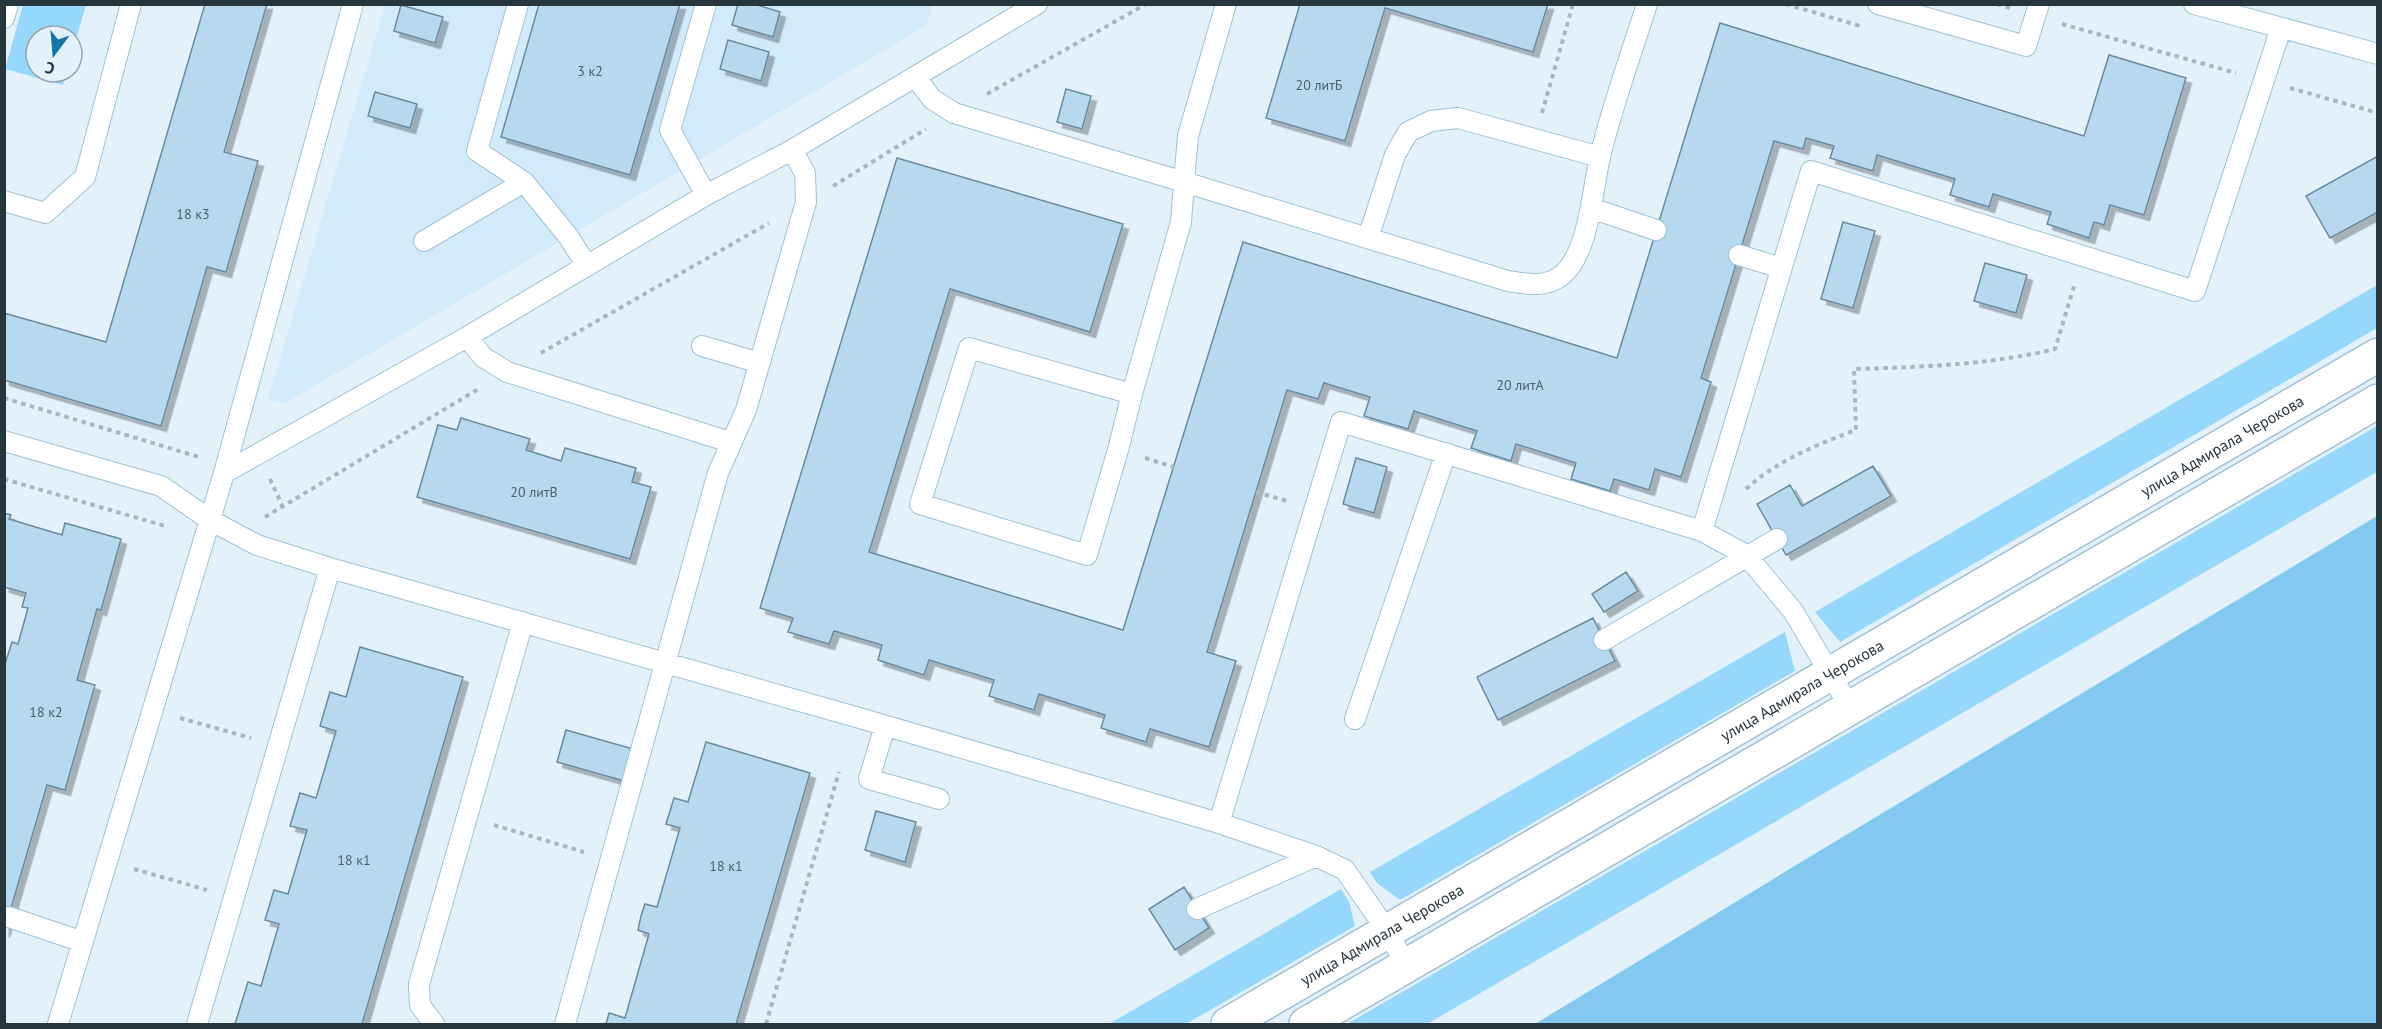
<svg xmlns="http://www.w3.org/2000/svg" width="2382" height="1029" font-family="'PT Sans',sans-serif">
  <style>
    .built { fill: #d2ebfb }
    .green { fill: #96d7fd }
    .forest { fill: #82c8f1 }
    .building { fill: #b7d9ef; stroke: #6b8b9f; stroke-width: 1.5; filter: url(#shadow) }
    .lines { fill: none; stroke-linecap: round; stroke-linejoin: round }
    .service-casing { stroke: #9fc1d6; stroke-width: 22 }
    .minor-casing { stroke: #9fc1d6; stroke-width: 36 }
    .path { stroke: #a8b6bf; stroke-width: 4; stroke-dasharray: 4.5 4.5; stroke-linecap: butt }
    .service { stroke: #fff; stroke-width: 20 }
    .minor { stroke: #fff; stroke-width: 33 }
    .labels { text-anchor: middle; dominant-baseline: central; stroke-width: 6; stroke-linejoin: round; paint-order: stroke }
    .number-label { font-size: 14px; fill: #4b5e6a }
    .street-label { font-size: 16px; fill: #27353d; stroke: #e3f1fa }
  </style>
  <defs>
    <filter id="shadow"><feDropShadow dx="5.5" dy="5.5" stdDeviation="0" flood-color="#0004"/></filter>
  </defs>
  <rect width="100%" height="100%" fill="#e3f1fa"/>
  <!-- built -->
  <path class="built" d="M385,5H932L926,26L284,404L268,399Z"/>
  <!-- green -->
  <path class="green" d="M23,5H86L72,53V36H36V72H67L63,85L5,69Z
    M2377,285V328L1840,642L1815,612Z
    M2377,426V472L1427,1024H1347Z
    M1785,632L1795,671L1400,900L1377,883L1370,872Z
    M1341,889L1349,902L1355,926L1186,1024H1109Z"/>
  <!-- forest -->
  <path class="forest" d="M2377,516V1024H1535L1816,853Z"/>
  <!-- building -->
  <path class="building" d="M205,4H267L224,152L258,161L226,272L207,267L161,426L4,380V313L106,342Z
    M539,4H680L630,175L501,137Z
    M738,4H754L780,12L773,37L732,25Z
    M1300,4H1548L1533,52L1385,8L1345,141L1266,118Z
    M401,5L443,17L435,43L394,31Z
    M1720,23L2084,136L2109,55L2186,78L2144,215L2110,205L2104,225L2094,222L2089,238L2047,224L2051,212L1993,194L1989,207L1950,195L1955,179L1877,155L1873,171L1830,158L1834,146L1806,138L1803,149L1774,141L1701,378L1711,382L1681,477L1655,469L1649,490L1614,479L1610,491L1571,479L1576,463L1516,444L1511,461L1471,448L1477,431L1414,411L1408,429L1364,416L1370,397L1324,383L1318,399L1287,390L1207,652L1236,661L1209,747L1150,729L1146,742L1101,728L1105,715L1039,694L1034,710L989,696L994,680L929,660L924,675L878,660L882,645L834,631L829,644L788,632L793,618L760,608L897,158L1123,224L1090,332L950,289L869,552L1123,630L1243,242L1617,358Z
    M728,40L769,52L761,81L720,69Z
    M1066,89L1091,96L1082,129L1057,122Z
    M375,92L417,104L410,128L368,116Z
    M2378,156V212L2330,238L2306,196Z
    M1843,222L1875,231L1853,308L1821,299Z
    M1985,263L2027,275L2016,313L1974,301Z
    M461,418L530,439L526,450L561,461L565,448L636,468L632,482L651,487L630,559L417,497L438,425L457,430Z
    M1356,458L1387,467L1374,513L1343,504Z
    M1873,466L1891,496L1786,555L1757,504L1790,485L1802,506Z
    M4,513L11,515L9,519L62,535L65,523L121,539L101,610L97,609L77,680L95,685L65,790L47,785L4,932V667L12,642L18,644L28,608L22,607L26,593L4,587Z
    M1626,572L1638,591L1604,612L1592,594Z
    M1593,618L1615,661L1498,720L1477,677Z
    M360,647L463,677L362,1024H235L248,982L261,986L279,924L265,920L274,890L288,894L307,830L290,826L300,793L316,798L336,731L320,726L330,692L346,697Z
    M566,730L633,749L624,781L557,762Z
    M706,742L810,773L736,1024H606L609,1013L625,1018L649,934L638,930L641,916L645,904L657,907L680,828L666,824L674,798L688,802Z
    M876,811L916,822L905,862L865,850Z
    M1184,887L1209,928L1175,950L1149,909Z"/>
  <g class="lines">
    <!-- service casing -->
    <g class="service-casing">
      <path id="service" d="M518,4L477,151L524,182L568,236L587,266
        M706,4L670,130L706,195
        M1226,4L1188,136L1184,182L1508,281C1526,284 1545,288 1561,276C1589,254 1592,191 1600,157C1612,106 1631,55 1647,4
        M1878,4L2026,46L2039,4
        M2194,4L2378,54
        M4,18L8,4
        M916,78L932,99L954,113L1184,182L1181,222L1132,394L1118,450L1087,555L920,504L969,348L1132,394
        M4,201L45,213L85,177L131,4
        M1591,208L1656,230
        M1368,238L1395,155L1408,132L1431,121L1458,118L1600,157
        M424,241L524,182
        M1739,255L1781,268
        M467,337L483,357L507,372L730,442
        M702,346L760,363
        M4,441L161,486L210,520L257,545L330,568L856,717L1219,823L1316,856L1345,870L1388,932L1407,967
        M224,473L467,337L706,195L792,150L1037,4
        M1702,531L1811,171L2195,291L2281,28
        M1604,640L1777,539
        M1355,719L1446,453
        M885,726L869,779L939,799
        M1219,823L1341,422L1702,531L1746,555L1793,611L1851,709
        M1197,909L1316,856
        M9,917L83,942
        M58,1024L224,473L353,4
        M197,1024L330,568
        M434,1024L420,1005L419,984L523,622
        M565,1024L718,473L746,410L806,202L805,173L792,150"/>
    </g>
    <!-- minor casing -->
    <g class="minor-casing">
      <g id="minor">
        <path id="s1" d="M1228,1024L2378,355"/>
        <path d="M1306,1024L2378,401"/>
      </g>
    </g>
    <!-- path -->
    <path class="path" d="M1786,4L1860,26
      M1997,4L2010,8
      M2062,24L2236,73
      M2290,88L2378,113
      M987,94L1146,4
      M1542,113L1573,4
      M833,186L926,129
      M541,353L769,223
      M4,398L199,457
      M1145,458L1174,467
      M4,479L165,526
      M270,479L282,505
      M1746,489C1776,461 1818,444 1856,430L1854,369C1922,367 1989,365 2055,349L2075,283
      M1256,492L1287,501
      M265,517L480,388
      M180,718L251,738
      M494,825L584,852
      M134,869L207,890
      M766,1024L839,772"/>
    <!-- service -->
    <use href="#service" class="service"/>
    <!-- minor -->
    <use href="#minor" class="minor"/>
  </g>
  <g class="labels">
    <!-- number labels -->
    <g class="number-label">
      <text x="590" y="71">3 к2</text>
      <text x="1319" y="85">20 литБ</text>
      <text x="193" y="214">18 к3</text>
      <text x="1520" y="385">20 литА</text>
      <text x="534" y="492">20 литВ</text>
      <text x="46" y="712">18 к2</text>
      <text x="354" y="860">18 к1</text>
      <text x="726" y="866">18 к1</text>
    </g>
    <!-- street labels -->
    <g class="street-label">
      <text stroke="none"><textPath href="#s1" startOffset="1150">улица Адмирала Черокова</textPath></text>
      <text stroke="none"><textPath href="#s1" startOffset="664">улица Адмирала Черокова</textPath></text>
      <text stroke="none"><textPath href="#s1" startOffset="178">улица Адмирала Черокова</textPath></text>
    </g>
  </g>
  <!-- border -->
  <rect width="2382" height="1029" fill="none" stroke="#27353d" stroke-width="12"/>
  <!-- north arrow -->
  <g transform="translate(54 54) rotate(196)"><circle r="28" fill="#e3f1fa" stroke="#98a6ae" stroke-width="1.5"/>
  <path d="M0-4.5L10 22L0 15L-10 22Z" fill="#1577a3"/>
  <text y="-9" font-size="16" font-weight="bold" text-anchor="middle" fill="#27353d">С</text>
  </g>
</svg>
